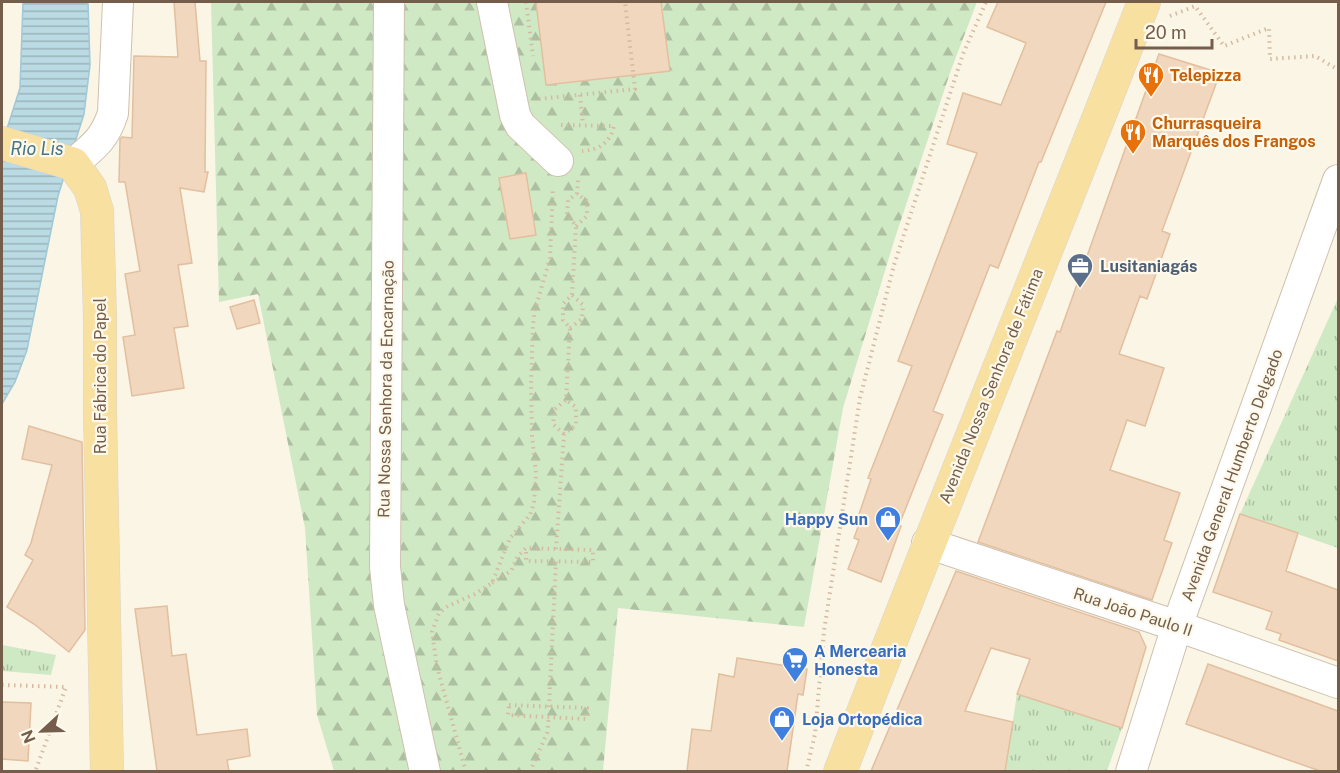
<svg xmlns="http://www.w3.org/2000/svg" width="1340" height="773" font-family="'Public Sans',sans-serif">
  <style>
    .grass { fill: url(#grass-tufts) }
    .forest { fill: url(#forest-firs) }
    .water { fill: url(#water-rules); stroke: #a1c8d6; stroke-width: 1.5 }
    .building { fill: #f0d7be; stroke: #e2bf9f; stroke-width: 1.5 }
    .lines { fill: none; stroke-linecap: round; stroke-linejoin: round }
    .minor-casing { stroke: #cfc0af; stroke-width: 32 }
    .major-casing { stroke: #dbd5d0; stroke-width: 34 }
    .path { stroke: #d5baa1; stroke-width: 4; stroke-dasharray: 1.5 4.5; stroke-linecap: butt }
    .minor { stroke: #fff; stroke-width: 30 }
    .major { stroke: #f8e0a0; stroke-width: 33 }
    .labels { text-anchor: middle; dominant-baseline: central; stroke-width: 4.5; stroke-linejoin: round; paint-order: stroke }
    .food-label { font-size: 16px; font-weight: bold; fill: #c56008; stroke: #fef9eb; text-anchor: start }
    .service-label { font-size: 16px; font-weight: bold; fill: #4e5e75; stroke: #fef9eb; text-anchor: start }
    .street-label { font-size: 16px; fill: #745e4b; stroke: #fef9eb }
    .shop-label { font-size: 16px; font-weight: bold; fill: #366cbe; stroke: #fef9eb; text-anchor: start }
    .water-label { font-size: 18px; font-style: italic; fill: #467586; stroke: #fef9eb }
  </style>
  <defs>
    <pattern id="grass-tufts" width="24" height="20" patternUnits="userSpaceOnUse" patternTransform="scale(1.5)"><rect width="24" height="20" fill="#cfe9c4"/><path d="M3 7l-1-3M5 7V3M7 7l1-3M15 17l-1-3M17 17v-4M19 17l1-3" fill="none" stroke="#adc0a1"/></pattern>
    <pattern id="forest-firs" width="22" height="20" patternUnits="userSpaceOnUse" patternTransform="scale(1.5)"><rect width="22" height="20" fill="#cfe9c4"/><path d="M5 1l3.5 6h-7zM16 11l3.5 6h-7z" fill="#adc0a1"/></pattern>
    <pattern id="water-rules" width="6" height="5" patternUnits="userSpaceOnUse" patternTransform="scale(1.5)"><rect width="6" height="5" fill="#badae4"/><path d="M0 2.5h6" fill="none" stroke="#9cb4bb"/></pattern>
  </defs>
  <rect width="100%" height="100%" fill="#fbf5e5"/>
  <!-- grass -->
  <path class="grass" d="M1338,298V548L1240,514Z
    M2,645L56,655L51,675L2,671Z
    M1017,694L1122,728L1107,771L1005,772Z"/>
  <!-- forest -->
  <path class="forest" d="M211,2H977L951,70L895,238L843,408L804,627L618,608L603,771H334L317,715L305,528L258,294L219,302Z"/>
  <!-- water -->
  <path class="water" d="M23,2H88L90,65L84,114L58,196L27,350L15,382L2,404V144L20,88Z"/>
  <!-- building -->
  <path class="building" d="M174,2H195L200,61H206L205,172H208L204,192L180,188L192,263L178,265L188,326L174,328L184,388L132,396L123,337L135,335L125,274L140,271L125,182H119L120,139L122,137L132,138L134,56L178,57Z
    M536,2H661L670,71L546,85Z
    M998,2H1106L1041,162H1039L998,268L990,265L933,411L943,415L899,525L901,526L881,582L848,569L859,540L854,538L858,527L855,526L871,479L868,478L912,366L898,361L977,153L947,144L963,93L1001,105L1026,43L987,27Z
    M1159,54L1220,73L1162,231L1170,234L1147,299L1140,296L1119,354L1164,368L1145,426L1127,420L1110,470L1180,493L1164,540L1172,543L1152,600L978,542L1057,331L1060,332Z
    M526,173L536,235L510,239L499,178Z
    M254,300L260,323L237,329L230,307Z
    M29,426L82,442L85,630L69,652L34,624L7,607L33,560L25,555L31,543L52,465L22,459Z
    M1240,514L1298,533L1286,571L1338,590V661L1279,640L1281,634L1266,629L1272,612L1213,592Z
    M956,571L1139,632L1146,647L1122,728L1017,694L1030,659L991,648L965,711L1013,722L1005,771H871Z
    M167,606L172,656L186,654L197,735L247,729L250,756L227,760L229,771H157L135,609Z
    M737,658L807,669L803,695L798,694L787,771H687L692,729L711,731L719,674L734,677Z
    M1208,664L1338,711V771H1320L1186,724Z
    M2,702L31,703L28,761L2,759Z"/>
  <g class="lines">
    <!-- minor casing -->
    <g class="minor-casing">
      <path id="minor" d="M389,2L385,567L389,605L425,772
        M492,2L515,115L520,125L558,161
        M73,164C93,147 105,139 113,113L118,2
        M927,543L1177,626L1338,683
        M1131,772L1177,626L1338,180"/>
    </g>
    <!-- major casing -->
    <g class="major-casing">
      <path id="major" d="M2,143L73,164L90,188L97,211L100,320V412L107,772
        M840,772C939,514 1044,259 1144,2"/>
    </g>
    <!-- path -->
    <path class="path" d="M526,2L533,56
      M1170,16L1195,6L1224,46L1269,28L1270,59L1315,56L1337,69
      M580,95L583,125
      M539,99L635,89L625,2
      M561,125L614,126C610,143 599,150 582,151
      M577,194L578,180
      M576,226L587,216V201L577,194
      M570,328L582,319L583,305L572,295
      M564,434L553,424L555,409L566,400L570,328L563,320V304L572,295L576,226L567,214L568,200L577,194
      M556,549L564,434L576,425V407L566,400
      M492,583L511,571L518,556L526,548L593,550V562L526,561V548
      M2,685L66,687L35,772
      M509,705L587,708L586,719L508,715Z
      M549,707L556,561
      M466,772L437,667L432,632L439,613L448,606L475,594L492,583L510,538L530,515L534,503L536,474L532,436L531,385L533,324L535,310L550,258L553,187
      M530,772L547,733L549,717
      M806,772L815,734L824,631L860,398L894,265L963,54L986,2"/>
    <!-- minor -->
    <use href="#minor" class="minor"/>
    <!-- major -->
    <use href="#major" class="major"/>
  </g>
  <!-- icons -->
  <defs>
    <g id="restaurant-pin" transform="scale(1.35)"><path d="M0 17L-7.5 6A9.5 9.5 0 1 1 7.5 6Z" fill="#e8710a" stroke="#fef9eb"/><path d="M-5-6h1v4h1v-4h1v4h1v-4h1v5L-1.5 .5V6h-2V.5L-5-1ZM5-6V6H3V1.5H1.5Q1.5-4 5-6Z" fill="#fff"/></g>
    <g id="office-pin" transform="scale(1.35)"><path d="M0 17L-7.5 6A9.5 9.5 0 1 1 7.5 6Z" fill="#5c6f8a" stroke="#fef9eb"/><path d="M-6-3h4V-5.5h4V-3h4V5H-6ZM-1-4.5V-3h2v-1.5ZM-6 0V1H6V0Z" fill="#fff"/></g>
    <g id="shop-pin" transform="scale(1.35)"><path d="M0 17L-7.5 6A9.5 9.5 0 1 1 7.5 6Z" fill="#3f7fe0" stroke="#fef9eb"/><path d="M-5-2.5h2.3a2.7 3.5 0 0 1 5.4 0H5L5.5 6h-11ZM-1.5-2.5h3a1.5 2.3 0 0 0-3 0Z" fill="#fff"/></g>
    <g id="supermarket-pin" transform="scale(1.35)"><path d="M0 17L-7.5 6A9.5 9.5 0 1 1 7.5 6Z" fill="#3f7fe0" stroke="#fef9eb"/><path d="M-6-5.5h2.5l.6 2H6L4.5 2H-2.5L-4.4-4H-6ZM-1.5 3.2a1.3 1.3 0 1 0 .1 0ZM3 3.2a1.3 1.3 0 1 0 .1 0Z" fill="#fff"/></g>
  </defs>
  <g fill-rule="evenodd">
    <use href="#restaurant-pin" x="1151" y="75"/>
    <use href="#restaurant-pin" x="1133" y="132"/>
    <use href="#office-pin" x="1080" y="266"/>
    <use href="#shop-pin" x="888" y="519"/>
    <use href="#supermarket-pin" x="795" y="660"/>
    <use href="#shop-pin" x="782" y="719"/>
  </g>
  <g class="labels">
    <!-- food labels -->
    <g class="food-label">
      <text x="1170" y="75">Telepizza</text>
      <text x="1152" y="123">Churrasqueira<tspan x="1152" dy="18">Marquês dos Frangos</tspan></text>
    </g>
    <!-- service labels -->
    <g class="service-label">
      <text x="1100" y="266">Lusitaniagás</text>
    </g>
    <!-- street labels -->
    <g class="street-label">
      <text transform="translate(100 376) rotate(-90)">Rua Fábrica do Papel</text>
      <text transform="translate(991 386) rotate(-68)">Avenida Nossa Senhora de Fátima</text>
      <text transform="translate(386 389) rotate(-89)">Rua Nossa Senhora da Encarnação</text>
      <text transform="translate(1232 475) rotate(-70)">Avenida General Humberto Delgado</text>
      <text transform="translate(1133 612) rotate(18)">Rua João Paulo II</text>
    </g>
    <!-- shop labels -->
    <g class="shop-label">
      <text x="868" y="519" text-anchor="end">Happy Sun</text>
      <text x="814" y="651">A Mercearia<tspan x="814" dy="18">Honesta</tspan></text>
      <text x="802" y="719">Loja Ortopédica</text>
    </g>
    <!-- water labels -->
    <g class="water-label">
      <text x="37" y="148">Rio Lis</text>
    </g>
  </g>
  <!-- border -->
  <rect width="1340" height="773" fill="none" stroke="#745e4b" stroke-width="6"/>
  <!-- north arrow -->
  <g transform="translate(42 731) rotate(248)" stroke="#fef9eb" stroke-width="4.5" paint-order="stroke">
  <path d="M0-4.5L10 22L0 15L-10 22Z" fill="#745e4b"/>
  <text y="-9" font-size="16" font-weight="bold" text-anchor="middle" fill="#745e4b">N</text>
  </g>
  <!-- scale -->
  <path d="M1136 39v9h76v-9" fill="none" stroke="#745e4b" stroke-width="3"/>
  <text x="1145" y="39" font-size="18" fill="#745e4b" stroke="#fef9eb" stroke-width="4.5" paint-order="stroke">20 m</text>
</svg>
